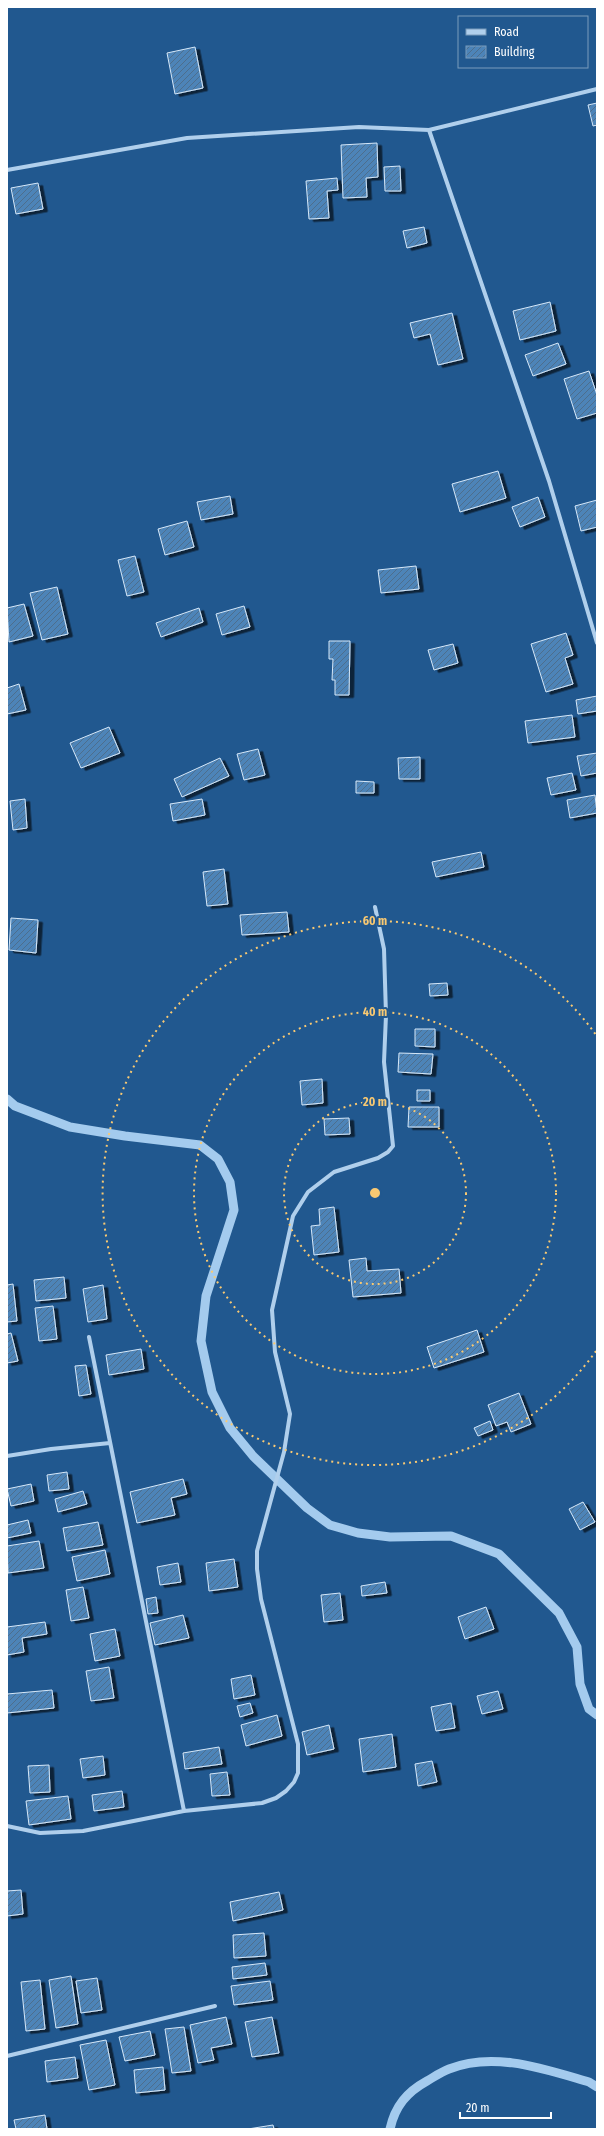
<svg xmlns="http://www.w3.org/2000/svg" width="604" height="2136" font-family="'Fira Sans Condensed',sans-serif">
  <style>
    .lines { fill: none; stroke-linecap: round; stroke-linejoin: round }
    .stream { stroke: #a4cbee; stroke-width: 9 }
    .building { fill: url(#building-hatch); stroke: #d6e8f9; filter: url(#shadow) }
    .street { stroke: #b0cfec; stroke-width: 4 }
    .ring { fill: none; stroke: #f9c972; stroke-width: 2; stroke-dasharray: 2 4 }
    .centre { fill: #f9c972; stroke: #21588f; stroke-width: 2 }
    .ring-label { font-size: 12px; text-anchor: middle; font-weight: bold; fill: #f9c972; stroke: #21588f; stroke-width: 4; stroke-linejoin: round; paint-order: stroke }
  </style>
  <defs>
    <pattern id="building-hatch" width="6" height="6" patternUnits="userSpaceOnUse"><rect width="6" height="6" fill="#4d84b8"/><path d="M-1 1l2-2M0 6l6-6M5 7l2-2" fill="none" stroke="#4d6e8d"/></pattern>
    <filter id="shadow"><feDropShadow dx="4.5" dy="2.5" stdDeviation="0" flood-color="#0009"/></filter>
  </defs>
  <rect width="100%" height="100%" fill="#21588f"/>
  <g class="lines">
    <!-- stream -->
    <path class="stream" d="M7,1099L15,1106L70,1127L125,1136L200,1145L218,1159L230,1182L234,1210L206,1296L201,1341L212,1392L230,1428L253,1456L307,1508L330,1525L358,1533L390,1537L451,1536L499,1554L559,1613L577,1647L580,1684L589,1709L597,1715
      M390,2129C395,2106 407,2092 427,2081C434,2077 441,2072 449,2069C494,2051 544,2069 589,2082L597,2087"/>
  </g>
  <!-- building -->
  <path class="building" d="M195,47L203,88L175,94L167,53Z
    M597,103V125L593,126L588,105Z
    M377,143L378,177L366,178L367,197L343,198L341,145Z
    M400,166L401,191H385L384,167Z
    M337,178L338,190L327,191L329,218L309,219L306,181Z
    M38,183L43,209L16,214L11,188Z
    M424,227L427,243L407,248L403,231Z
    M550,302L556,331L520,340L513,311Z
    M452,313L463,359L438,365L430,334L414,338L410,323Z
    M558,343L566,364L533,376L525,355Z
    M589,371L597,395V413L577,419L564,379Z
    M498,471L506,498L460,512L452,484Z
    M230,496L233,514L201,520L197,502Z
    M538,497L545,517L520,527L512,507Z
    M597,500V527L581,531L575,506Z
    M187,521L194,547L165,555L158,529Z
    M135,556L144,592L127,596L118,560Z
    M416,566L419,589L381,593L378,570Z
    M57,587L68,634L42,640L30,593Z
    M24,604L33,636L9,642L7,608Z
    M244,606L250,627L222,635L216,614Z
    M199,608L203,622L161,637L156,623Z
    M566,633L573,655L565,658L573,684L546,692L531,644Z
    M329,641H350L349,695H335V680H332L333,659H329Z
    M453,644L458,663L434,670L428,650Z
    M19,684L26,710L7,714V688Z
    M597,696V711L578,714L576,700Z
    M572,715L575,737L528,743L525,721Z
    M109,727L120,753L81,768L70,743Z
    M258,749L265,775L244,780L237,754Z
    M597,753V773L581,776L577,756Z
    M420,757V779H399L398,758Z
    M220,758L229,776L182,797L174,779Z
    M572,773L576,790L551,795L547,778Z
    M356,781L374,782V793H356Z
    M595,795L597,813L570,818L567,800Z
    M25,799L27,828L13,830L10,801Z
    M202,799L205,815L173,821L170,804Z
    M481,852L484,867L436,877L432,862Z
    M224,869L228,904L207,906L203,872Z
    M287,912L289,932L242,935L240,915Z
    M11,918L38,920L36,953L9,950Z
    M447,983L448,995L430,996L429,984Z
    M415,1029H435V1047L415,1046Z
    M399,1053L433,1054L431,1074L398,1072Z
    M322,1079L323,1103L302,1105L300,1081Z
    M417,1090H430V1101H417Z
    M409,1107H439V1127H408Z
    M349,1118L350,1134L325,1135L324,1119Z
    M334,1207L339,1252L314,1255L311,1226L320,1225L319,1209Z
    M366,1258L367,1271L399,1269L401,1293L353,1297L349,1260Z
    M64,1277L66,1298L36,1301L34,1280Z
    M13,1284L17,1321L7,1322V1285Z
    M103,1285L107,1319L88,1322L83,1289Z
    M53,1306L57,1339L39,1341L35,1308Z
    M477,1330L484,1352L434,1368L427,1347Z
    M11,1333L18,1361L7,1363V1334Z
    M141,1349L144,1369L109,1375L106,1355Z
    M86,1365L91,1394L79,1396L75,1366Z
    M519,1393L531,1424L511,1432L507,1422L496,1426L488,1405Z
    M490,1421L493,1430L478,1436L474,1428Z
    M67,1472L69,1489L49,1491L47,1475Z
    M183,1479L187,1494L171,1498L175,1515L137,1523L130,1492Z
    M31,1484L34,1501L11,1506L7,1489Z
    M83,1491L87,1504L58,1512L55,1499Z
    M583,1502L595,1522L580,1530L569,1509Z
    M28,1520L31,1533L7,1538V1525Z
    M98,1522L103,1545L67,1551L63,1528Z
    M39,1541L44,1568L8,1573L7,1546Z
    M105,1550L110,1574L77,1581L72,1557Z
    M234,1559L238,1587L209,1591L206,1563Z
    M178,1563L181,1582L160,1585L157,1567Z
    M385,1582L387,1593L362,1596L361,1586Z
    M83,1587L89,1618L71,1621L66,1590Z
    M340,1593L343,1620L324,1622L321,1595Z
    M156,1597L158,1613L148,1614L146,1599Z
    M486,1607L494,1629L465,1639L458,1617Z
    M183,1615L189,1638L155,1645L150,1623Z
    M45,1622L47,1634L22,1638L24,1652L7,1655V1627Z
    M115,1629L120,1656L95,1661L90,1634Z
    M109,1667L114,1698L91,1701L86,1671Z
    M251,1675L255,1695L234,1699L231,1679Z
    M52,1690L54,1708L7,1713V1694Z
    M498,1691L503,1709L482,1714L477,1696Z
    M250,1703L253,1713L240,1717L237,1706Z
    M451,1703L455,1728L436,1731L431,1707Z
    M277,1715L282,1736L246,1746L241,1725Z
    M329,1725L334,1749L307,1755L302,1732Z
    M392,1734L396,1767L363,1772L359,1739Z
    M219,1747L222,1764L185,1769L183,1753Z
    M103,1756L105,1775L83,1778L80,1759Z
    M432,1761L437,1782L418,1786L415,1764Z
    M49,1765L50,1792L30,1793L28,1766Z
    M227,1772L230,1795L212,1796L210,1774Z
    M122,1791L124,1807L94,1811L92,1795Z
    M68,1796L71,1819L29,1825L26,1801Z
    M21,1890L23,1914L7,1916V1891Z
    M279,1892L283,1910L233,1921L230,1902Z
    M264,1933L266,1956L234,1958L233,1935Z
    M265,1963L267,1975L233,1979L232,1967Z
    M71,1976L78,2024L56,2028L49,1980Z
    M97,1978L102,2010L81,2013L76,1981Z
    M40,1980L45,2029L26,2031L21,1982Z
    M270,1981L273,2000L234,2005L231,1986Z
    M226,2017L232,2044L211,2048L214,2060L198,2063L190,2025Z
    M272,2017L279,2053L252,2057L245,2022Z
    M184,2027L191,2071L172,2073L165,2029Z
    M150,2031L155,2055L125,2061L119,2037Z
    M106,2040L115,2085L89,2090L80,2045Z
    M75,2057L78,2078L47,2082L45,2061Z
    M163,2067L165,2090L136,2093L134,2070Z
    M45,2115L47,2129H16L14,2120Z
    M273,2125L274,2129H248Z"/>
  <g class="lines">
    <!-- street -->
    <path class="street" d="M429,130L549,481L597,643
      M7,170L187,138L359,127L429,130L597,89
      M89,1337L184,1811
      M7,1456L51,1449L110,1443
      M7,1826L40,1833L83,1831L184,1811L262,1803L276,1798L286,1791L294,1782L298,1773V1744L261,1599L257,1569V1551L284,1452L290,1414L275,1352L272,1310L293,1216L308,1192L334,1172L378,1158L388,1152L393,1146L384,1062L386,1015L384,949L375,907
      M7,2056L215,2006"/>
  </g>
  <!-- distance rings -->
  <g class="ring">
    <circle cx="375" cy="1193" r="91"/>
    <circle cx="375" cy="1193" r="181"/>
    <path d="M596 1351A272 272 0 1 1 596 1035"/>
  </g>
  <circle cx="375" cy="1193" r="6" class="centre"/>
  <g class="ring-label">
    <text x="375" y="925">60 m</text>
    <text x="375" y="1016">40 m</text>
    <text x="375" y="1106">20 m</text>
  </g>
  <!-- border -->
  <rect width="604" height="2136" fill="none" stroke="#ffffff" stroke-width="16"/>
  <!-- legend -->
  <rect x="458" y="16" width="130" height="52" fill="#21588f" stroke="#7a9bbc"/>
  <rect x="466" y="29" width="20" height="6" fill="#b0cfec" stroke="#7a9bbc"/>
  <text x="494" y="36" font-size="12" fill="#ffffff">Road</text>
  <rect x="466" y="46" width="20" height="12" fill="url(#building-hatch)" stroke="#7a9bbc"/>
  <text x="494" y="56" font-size="12" fill="#ffffff">Building</text>
  <!-- scale -->
  <path d="M460 2112v6h91v-6" fill="none" stroke="#ffffff" stroke-width="2"/>
  <text x="466" y="2112" font-size="12" fill="#ffffff" stroke="#21588f" stroke-width="3" paint-order="stroke">20 m</text>
</svg>
